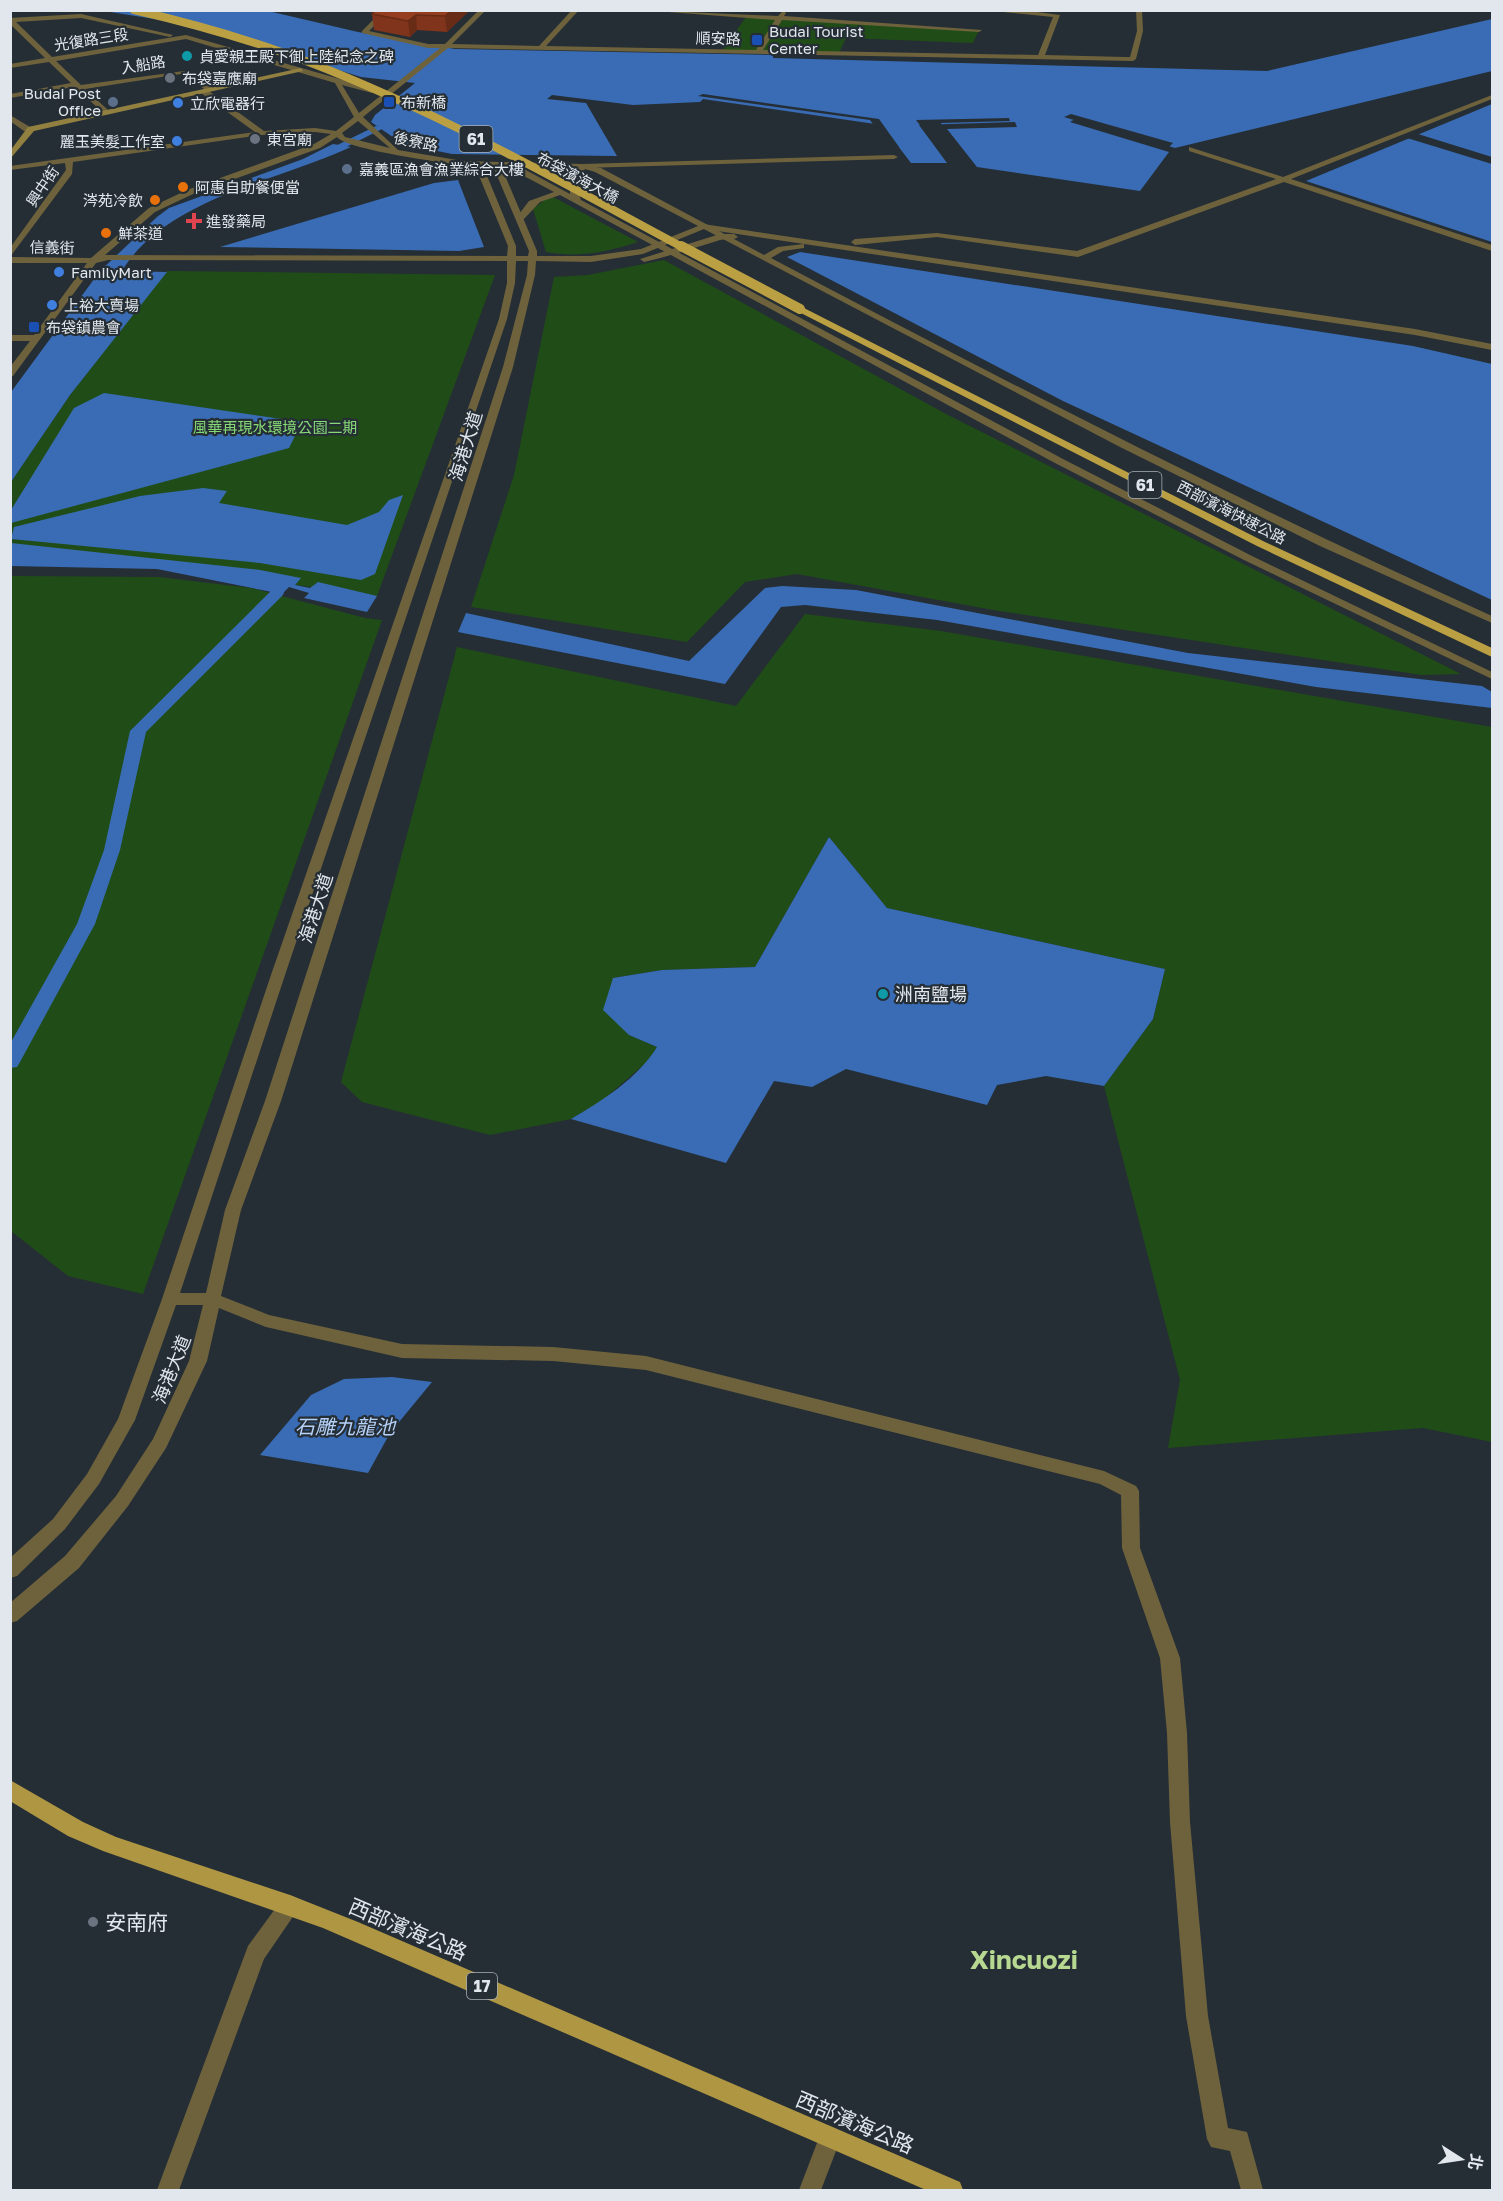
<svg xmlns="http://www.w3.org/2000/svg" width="1503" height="2201" font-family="'Golos Text','Noto Sans TC',sans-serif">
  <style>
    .green { fill: #204d17 }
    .water { fill: #396cb4 }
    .pier { fill: #252e35 }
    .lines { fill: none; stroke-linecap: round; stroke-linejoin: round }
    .canal { fill: #396cb4; fill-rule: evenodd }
    .minor { fill: #6e623d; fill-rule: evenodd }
    .tertiary { fill: #6e623d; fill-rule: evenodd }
    .secondary { fill: #928041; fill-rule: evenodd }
    .primary { fill: #ae9643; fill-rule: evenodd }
    .trunk { fill: #bba043; fill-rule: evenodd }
    .trunk-bridge-far1 { stroke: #bba043; stroke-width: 8 }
    .trunk-bridge { stroke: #bba043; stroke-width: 10 }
    .wall { fill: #7f341b }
    .shaded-wall { fill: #682b16 }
    .building { fill: #943d1f; stroke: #682b16; stroke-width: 1.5 }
    .transit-dot { fill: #1a4fb4; stroke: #252e35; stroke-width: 2 }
    .culture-dot { fill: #0f9aa8; stroke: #252e35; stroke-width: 2 }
    .worship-dot { fill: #6b7280; stroke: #252e35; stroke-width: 2 }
    .service-dot { fill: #5c6f8a; stroke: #252e35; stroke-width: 2 }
    .shop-dot { fill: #3f7fe0; stroke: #252e35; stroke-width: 2 }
    .food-dot { fill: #e8710a; stroke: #252e35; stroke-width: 2 }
    .health-dot { fill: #e0444e; stroke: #252e35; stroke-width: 2 }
    .labels { text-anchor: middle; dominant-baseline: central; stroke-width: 4.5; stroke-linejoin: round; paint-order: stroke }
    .far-poi-label { font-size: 15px; fill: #e1e7ec; stroke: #252e35; text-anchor: start }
    .far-street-label { font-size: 15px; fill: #e1e7ec; stroke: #252e35 }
    .far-park-label { font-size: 15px; fill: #86d976; stroke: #252e35 }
    .shield { fill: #252e35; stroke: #a9b0b5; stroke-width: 1.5 }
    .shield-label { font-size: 16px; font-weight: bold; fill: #e1e7ec }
    .street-label { font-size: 18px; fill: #e1e7ec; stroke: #252e35 }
    .poi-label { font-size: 18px; fill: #e1e7ec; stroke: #252e35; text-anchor: start }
    .water-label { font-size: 20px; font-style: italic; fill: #b5d1f8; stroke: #252e35 }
    .near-poi-label { font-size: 21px; fill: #e1e7ec; stroke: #252e35; text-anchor: start }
    .near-street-label { font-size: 21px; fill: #e1e7ec; stroke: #252e35 }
    .near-quarter-label { font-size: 26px; font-weight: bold; fill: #b7d891; stroke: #252e35 }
  </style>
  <rect width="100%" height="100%" fill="#252e35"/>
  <!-- green -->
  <path class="green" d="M746,17L979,30L973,43L846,38L839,53L722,51Z
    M553,197L638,242C608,252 577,258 546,252L533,209L546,199Z
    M664,260L948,415L1461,674L1422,675L993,610L797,574L745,582L687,642L471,607L514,475L554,277L588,275Z
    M167,271L495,275L377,596L11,546V482L70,395Z
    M11,576L159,577L251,588L365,618L382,620L143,1294L68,1276L11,1231Z
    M805,614L941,631L1492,727V1442L1423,1428L1168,1448L1180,1380L1104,1086L1153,1019L1165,969L887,908L829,837L755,967L662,970L613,978L629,1035L657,1047L649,1060L603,1100L571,1119L490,1135L362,1102L341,1082L457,647L736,706Z"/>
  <!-- water -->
  <path class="water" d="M104,11H268L358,32L455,49L773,55V58L1267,71L1492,19V71L1175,148L1075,119L1070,122L1169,152L1140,191L977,167L947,129L1017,127L1015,122L919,125L947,163H911L882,125L703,99L700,102L633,105L552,95L547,99L586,103L617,156L452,154L403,144L371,122L375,115L415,83L361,77L287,54L161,20Z
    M1492,104V242L1306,181Z
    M333,144L351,147C278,181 165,199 122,271L167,272L70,395L11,482V392L100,271L157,217L169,208L303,159Z
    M458,180L484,247L459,251L220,247L434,183Z
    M800,252L1413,346L1492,364V600L1063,401L787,257Z
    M104,393L302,422L289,448L11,523V510L74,408Z
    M203,488L227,491L219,503L347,525L379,512L389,500L403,495L375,574L361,580L260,563L11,539L14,527L140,496Z
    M11,543L260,570L301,578L295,585L310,588L318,582L377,596L367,612L304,598L309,593L289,587L282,594L157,569L11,566Z
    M782,586L856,590L1188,653L1482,686L1492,692V708L1316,687L937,620L805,605L781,607L725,684L458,632L466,613L689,661L765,588Z
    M829,837L887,908L1165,969L1153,1019L1104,1086L1046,1076L997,1085L987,1105L846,1069L812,1087L774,1081L726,1163L571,1119C602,1101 638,1078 657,1047L629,1035L603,1010L613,978L662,970L755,967Z
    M392,1377L432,1382L390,1433L368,1473L260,1455L311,1395L344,1379Z"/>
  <!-- pier -->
  <path class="pier" d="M703,94L879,119L899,147H895L880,128L875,127L870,120L698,96Z
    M1071,114L1173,143L1169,147L1158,145L1064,117Z
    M1009,118L1010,121L941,123L942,127H924L944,156L916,120Z
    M1418,134L1492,157V164L1407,138Z"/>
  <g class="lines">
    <!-- canal -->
    <path class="canal" d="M376,126L384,128L322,159L313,157Z
      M277,589L282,590L284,593L282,596L146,732L120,850L95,924L20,1062L17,1067L10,1068V1044L77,924L104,850L130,731L272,590Z"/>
    <!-- minor -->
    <path class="minor" d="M383,10H390L369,31L428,44H445L479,10H486L452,44L539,46L572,10H579L546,46L756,50L775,20L642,10L778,16L783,11L786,13L784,16L982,30L979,32L782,20L763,50L1038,55L1053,17L984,10H1022L1060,15L1045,55L1125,57H1130L1137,31L1136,10H1142L1143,31L1136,59L1133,61L448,48L363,117L398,150L463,161L583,164L894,155L898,157L894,159L583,168L501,166L537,251V256H591L641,249L703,224L1415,329L1492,344V350L1415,335L704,229L643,254L591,262L536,261L535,275L513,367L281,1101L241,1210L221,1296L269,1315L402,1344L553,1347L646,1356L1104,1471L1136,1486L1139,1491L1140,1548L1180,1658L1187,1733L1190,1822L1208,2016L1228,2128L1247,2132L1263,2190H1241L1230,2151L1211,2147L1207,2139L1186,2016L1170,1822L1167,1733L1160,1658L1122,1548L1121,1495L1100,1484L646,1370L553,1361L402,1358L266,1327L219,1308L207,1361L166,1448L128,1506L79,1568L17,1621L10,1623V1603L65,1556L116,1496L153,1439L189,1361L203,1305H176L135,1420L99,1484L65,1529L17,1576L10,1578V1558L53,1519L87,1474L118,1419L162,1299L272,972L499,319L507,283V261L108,260L96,263L13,376L10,377V367L30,341H10V335H34L87,263H10V257L91,258L149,208L187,190L314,144L331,134L315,132L262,135L73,162L72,174L10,257V248L66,170L65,163L10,170V166L255,132L201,93L204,89L181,74L85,89L108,110L105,114L74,87L10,98V94L71,83L49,62L10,68V64L45,58L10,24V18L81,14L173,35L170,37L81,18L16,22L52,57L186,35L375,89L372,93L342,85L359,113L440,48H428L362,33V31ZM186,39L335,83L354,117L336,131L315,128L264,131L209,91H212V87L184,71L81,85L56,61ZM358,121L390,148L345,137L342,133ZM337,137C347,150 454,165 475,166L508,246L507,256L105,255L155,212L193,194L320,148ZM483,166H493L529,251L528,256H516V246ZM516,261H528L527,275L503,367L265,1101L225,1210L206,1293H180L286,972L507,319L515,283Z
      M1492,95V99L1291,179L1492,245V251L1284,182L1078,257L937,237L855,245L851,242L855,239L937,233L1077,251L1276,179L1189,151V147L1283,177Z
      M10,115L30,127V131H24L10,121Z
      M720,234H734L738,237C732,241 727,238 720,240C694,248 670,256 644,262L640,259Z
      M290,1895L297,1898L301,1905L264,1959L179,2190H157L248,1946L283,1898Z"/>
    <!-- tertiary -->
    <path class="tertiary" d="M505,162H511L570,194L571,178L580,164L601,168L764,255L778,247L804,244V248L783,251L771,258C1008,383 1247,506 1492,616V623L1320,546L1120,447L595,172L585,169C577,179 576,188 581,200L1063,459L1252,556L1492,672V679L1244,560L1055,463L560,195L540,202L523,220H517L516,218L529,201L554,192L505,166Z
      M830,2127L838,2130L841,2138L821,2190H799L822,2130Z"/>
    <!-- secondary -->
    <path class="secondary" d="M301,68L303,71L34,131L10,159V151L28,127Z"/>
    <!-- primary -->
    <path class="primary" d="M10,1780L83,1822L116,1837L290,1895L358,1922L960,2182L963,2190H926L323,1928L103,1851L68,1836L10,1801Z"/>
    <!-- trunk -->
    <path class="trunk" d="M800,306L1265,542L1492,648V657L1257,546L797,311V307Z"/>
    <!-- trunk-bridge-far1 -->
    <path class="trunk-bridge-far1" d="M134,10C186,22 237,36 287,54C425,104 555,179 684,248"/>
    <!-- trunk-bridge -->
    <path class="trunk-bridge" d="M681,246L800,309"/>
  </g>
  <!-- wall -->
  <path class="wall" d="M470,10L447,32L417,30L410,37L374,30L372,14Z"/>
  <!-- shaded-wall -->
  <path class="shaded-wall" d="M452,10H470L447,32L445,16Z
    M416,15L417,30L410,37L408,21Z"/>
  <!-- building -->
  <path class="building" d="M376,10H452L445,16L416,15L408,21L372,14Z"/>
  <!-- markers -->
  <g class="transit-dot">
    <rect x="751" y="34" width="12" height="12" rx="3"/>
    <rect x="383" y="96" width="12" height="12" rx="3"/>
    <rect x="28" y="321" width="12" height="12" rx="3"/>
  </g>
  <g class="culture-dot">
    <circle cx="187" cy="56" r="6"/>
    <circle cx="883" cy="994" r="6"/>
  </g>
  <g class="worship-dot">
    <circle cx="170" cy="78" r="6"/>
    <circle cx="255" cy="139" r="6"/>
    <circle cx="93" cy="1922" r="6"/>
  </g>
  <g class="service-dot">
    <circle cx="113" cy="102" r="6"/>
    <circle cx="347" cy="169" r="6"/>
  </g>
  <g class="shop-dot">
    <circle cx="178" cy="103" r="6"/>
    <circle cx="177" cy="141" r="6"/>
    <circle cx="59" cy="272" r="6"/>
    <circle cx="52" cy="305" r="6"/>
  </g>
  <g class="food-dot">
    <circle cx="183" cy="187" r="6"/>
    <circle cx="155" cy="200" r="6"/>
    <circle cx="106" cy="233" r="6"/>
  </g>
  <path class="health-dot" d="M191 212h6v6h6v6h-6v6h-6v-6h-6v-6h6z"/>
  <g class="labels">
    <!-- far-poi labels -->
    <g class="far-poi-label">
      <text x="769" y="31">Budai Tourist<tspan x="769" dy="17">Center</tspan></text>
      <text x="199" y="56">貞愛親王殿下御上陸紀念之碑</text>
      <text x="182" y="78">布袋嘉應廟</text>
      <text x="101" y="93" text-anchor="end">Budai Post<tspan x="101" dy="17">Office</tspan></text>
      <text x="401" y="102">布新橋</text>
      <text x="190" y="103">立欣電器行</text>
      <text x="267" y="139">東宮廟</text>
      <text x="165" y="141" text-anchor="end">麗玉美髮工作室</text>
      <text x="359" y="169">嘉義區漁會漁業綜合大樓</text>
      <text x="195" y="187">阿惠自助餐便當</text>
      <text x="143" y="200" text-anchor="end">涔苑冷飲</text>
      <text x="206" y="221">進發藥局</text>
      <text x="118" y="233">鮮茶道</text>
      <text x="71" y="272">FamilyMart</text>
      <text x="64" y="305">上裕大賣場</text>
      <text x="46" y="327">布袋鎮農會</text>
    </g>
    <!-- far-street labels -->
    <g class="far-street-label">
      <text transform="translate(718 38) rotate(1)">順安路</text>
      <text transform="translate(91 39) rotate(-9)">光復路三段</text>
      <text transform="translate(143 64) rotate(-9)">入船路</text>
      <text transform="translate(416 141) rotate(12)">後寮路</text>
      <text transform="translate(578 177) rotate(28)">布袋濱海大橋</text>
      <text transform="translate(42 186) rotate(-56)">興中街</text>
      <text transform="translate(52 247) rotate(1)">信義街</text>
      <text transform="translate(1232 512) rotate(27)">西部濱海快速公路</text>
    </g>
    <!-- far-park labels -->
    <g class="far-park-label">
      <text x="275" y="427">風華再現水環境公園二期</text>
    </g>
    <!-- shield labels -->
    <g class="shield">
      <rect x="459.5" y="126" width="33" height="26" rx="4.5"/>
      <rect x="1128.5" y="472" width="33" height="26" rx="4.5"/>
      <rect x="467" y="1973" width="30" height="26" rx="4.5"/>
    </g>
    <g class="shield-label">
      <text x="476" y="139">61</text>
      <text x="1145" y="485">61</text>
      <text x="482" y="1986">17</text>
    </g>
    <!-- street labels -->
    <g class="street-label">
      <text transform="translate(465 446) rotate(-73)">海港大道</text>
      <text transform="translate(315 908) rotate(-72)">海港大道</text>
      <text transform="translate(171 1369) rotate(-68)">海港大道</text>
    </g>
    <!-- poi labels -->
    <g class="poi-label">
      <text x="895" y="994">洲南鹽場</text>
    </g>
    <!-- water labels -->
    <g class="water-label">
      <text x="345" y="1426">石雕九龍池</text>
    </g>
    <!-- near-poi labels -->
    <g class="near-poi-label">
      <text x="105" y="1922">安南府</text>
    </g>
    <!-- near-street labels -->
    <g class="near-street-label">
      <text transform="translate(408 1929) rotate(23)">西部濱海公路</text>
      <text transform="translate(855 2122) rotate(23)">西部濱海公路</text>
    </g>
    <!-- near-quarter labels -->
    <g class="near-quarter-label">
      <text x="1024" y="1959">Xincuozi</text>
    </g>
  </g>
  <!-- border -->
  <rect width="1503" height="2201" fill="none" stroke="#e1e7ec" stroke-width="24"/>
  <!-- north arrow -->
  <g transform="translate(1461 2159) rotate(102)" stroke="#252e35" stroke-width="4.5" paint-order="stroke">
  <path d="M0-4.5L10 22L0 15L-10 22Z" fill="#e1e7ec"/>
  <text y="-9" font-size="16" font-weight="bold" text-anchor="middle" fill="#e1e7ec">北</text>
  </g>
</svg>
